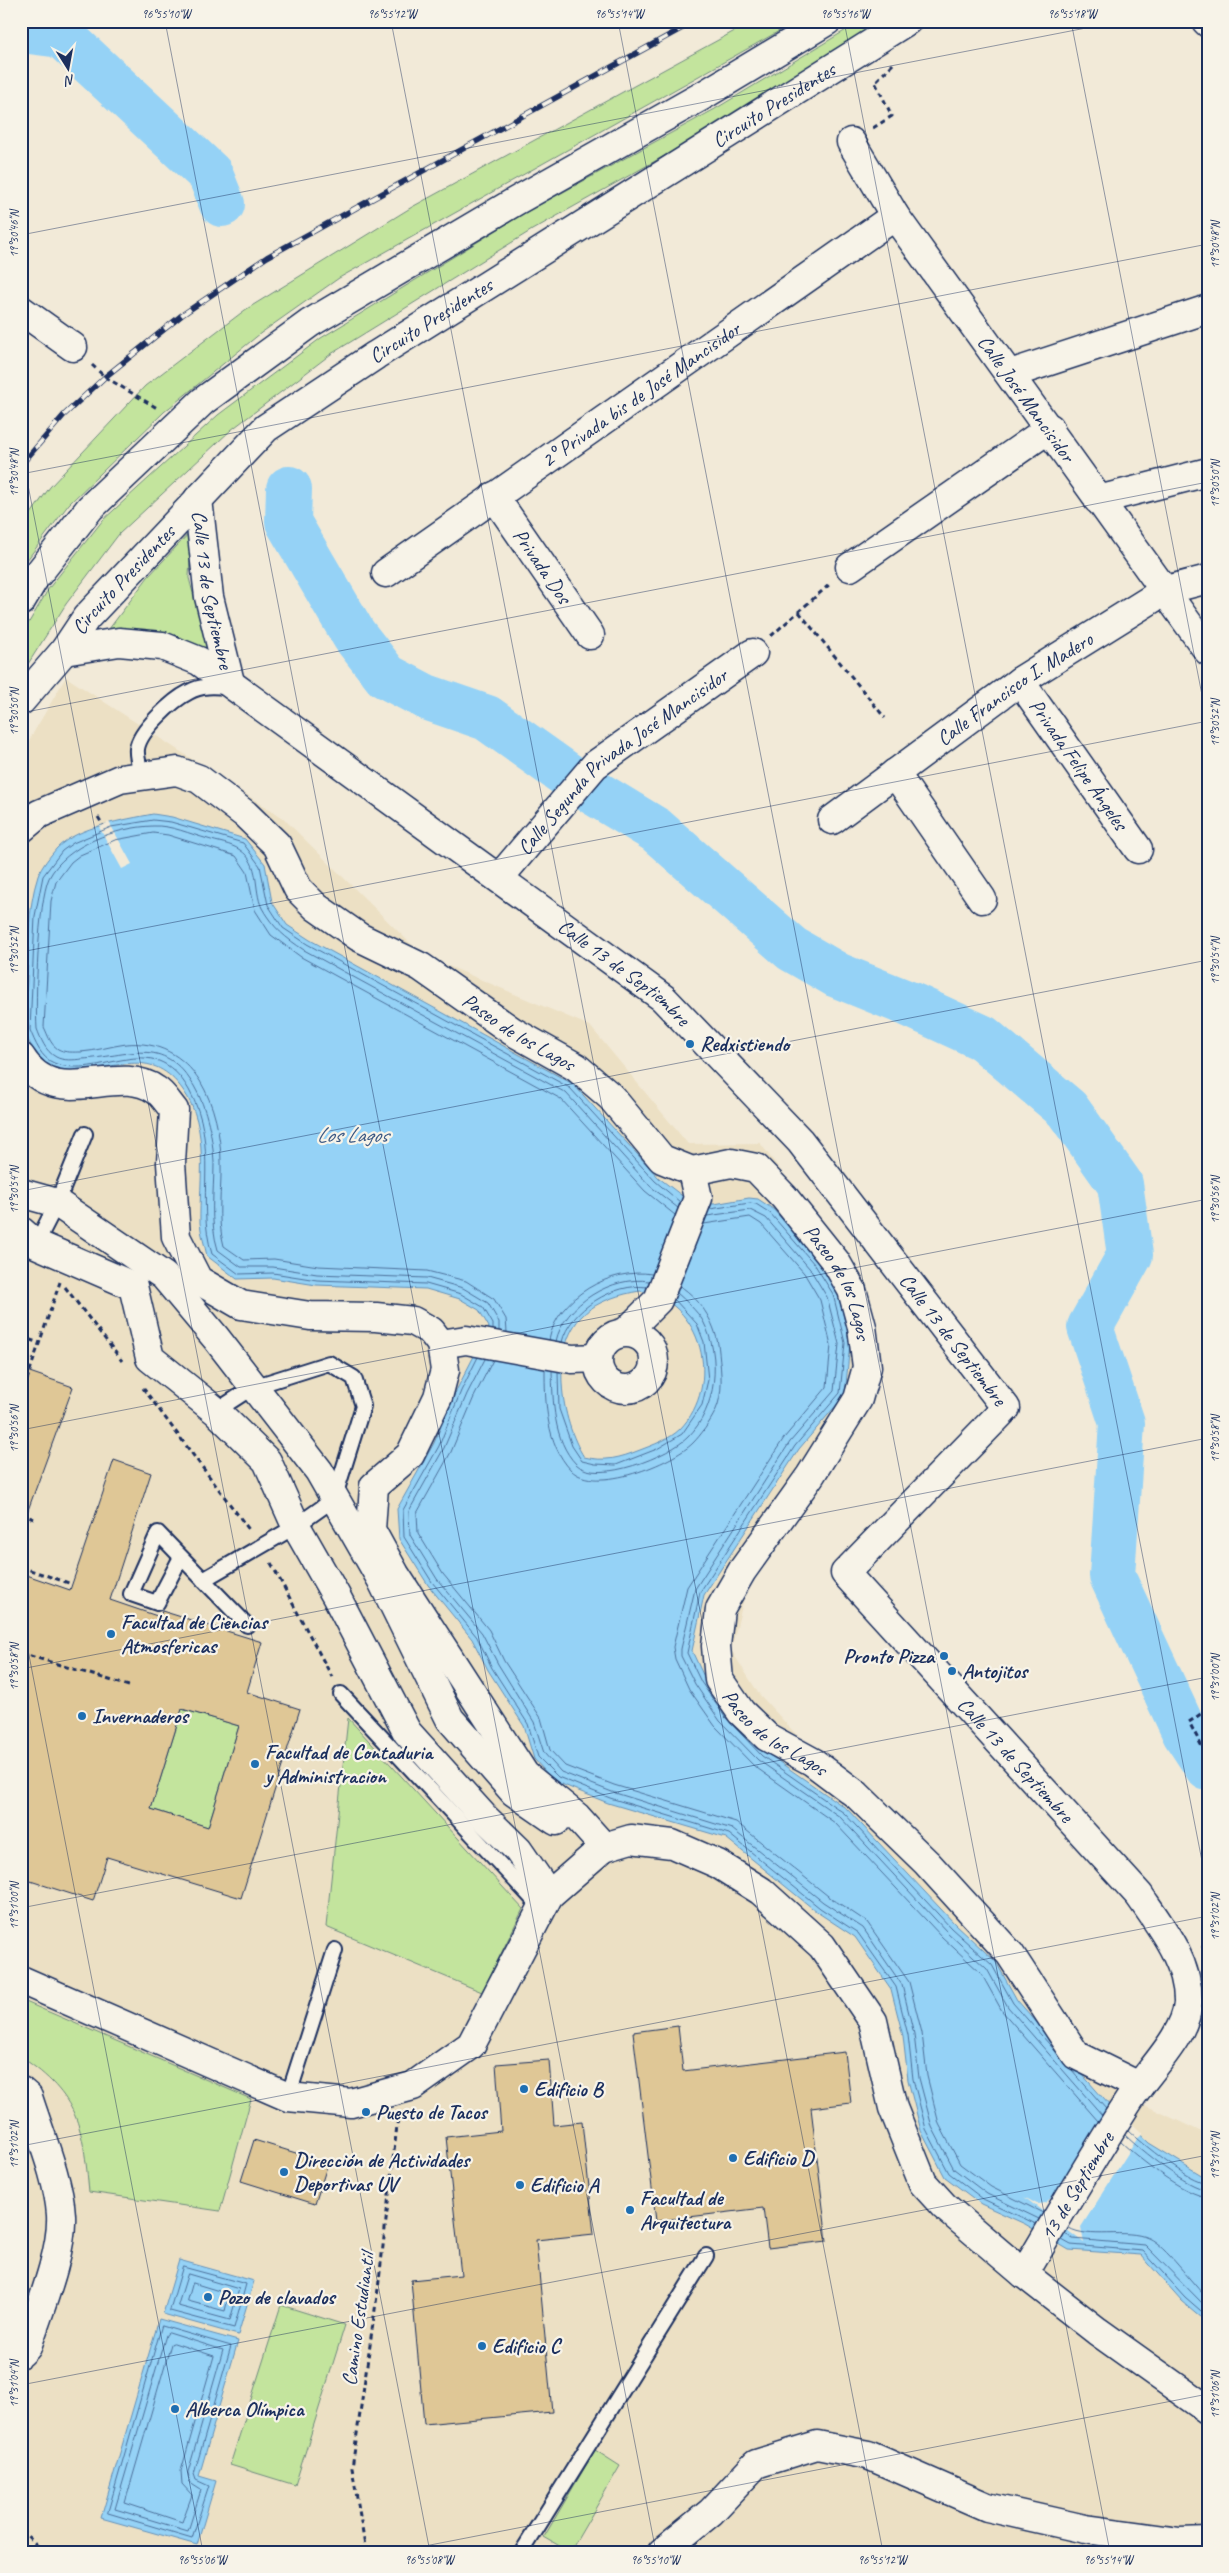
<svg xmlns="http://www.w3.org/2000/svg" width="1229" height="2573" font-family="Caveat,sans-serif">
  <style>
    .built { fill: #ece0c4 }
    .green { fill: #c3e49d; stroke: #6f8a7e }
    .water { fill: #95d2f6; stroke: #6491b9; fill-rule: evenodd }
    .pier { fill: #f2ead8 }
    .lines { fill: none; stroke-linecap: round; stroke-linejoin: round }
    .shore { stroke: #4c709b; stroke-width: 1 }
    .river { stroke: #95d2f6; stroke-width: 46 }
    .building { fill: #dfc796; stroke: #1b2f5e; fill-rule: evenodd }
    .lane-casing { stroke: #1b2f5e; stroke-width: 18 }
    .street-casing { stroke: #1b2f5e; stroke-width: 31 }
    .primary-casing { stroke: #1b2f5e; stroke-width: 31 }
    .path { stroke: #1b2f5e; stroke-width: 3; stroke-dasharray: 5 4; stroke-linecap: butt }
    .lane { stroke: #f7f3e8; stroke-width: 14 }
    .street { stroke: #f7f3e8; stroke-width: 28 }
    .primary { stroke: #f7f3e8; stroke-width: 28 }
    .rail-casing { stroke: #1b2f5e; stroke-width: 5.5 }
    .rail { stroke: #f7f3e8; stroke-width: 4; stroke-dasharray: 11; stroke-linecap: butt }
    .ticks { fill: none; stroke: #1b2f5e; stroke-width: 1; stroke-opacity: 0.45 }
    .poi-dot { fill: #1f6fb2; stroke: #f7f3e8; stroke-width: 2 }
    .labels { text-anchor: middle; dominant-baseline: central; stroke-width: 4.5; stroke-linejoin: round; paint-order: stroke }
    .street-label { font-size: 21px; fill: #1b2f5e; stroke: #f7f3e8 }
    .poi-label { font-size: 21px; font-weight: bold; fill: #1b2f5e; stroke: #f7f3e8; text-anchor: start }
    .water-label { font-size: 22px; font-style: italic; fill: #3a5884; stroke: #f7f3e8 }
    .neatline { fill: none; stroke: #1b2f5e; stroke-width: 2 }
    .ticks-label { font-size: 12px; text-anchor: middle; fill: #1b2f5e }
  </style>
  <rect width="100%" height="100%" fill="#f2ead8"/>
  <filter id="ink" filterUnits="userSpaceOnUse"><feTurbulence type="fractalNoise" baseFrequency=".02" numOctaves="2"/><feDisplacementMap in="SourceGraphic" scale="10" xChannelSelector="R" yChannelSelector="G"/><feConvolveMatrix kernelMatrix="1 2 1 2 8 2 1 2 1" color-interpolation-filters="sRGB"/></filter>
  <g filter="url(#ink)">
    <!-- built -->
    <path class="built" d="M66,677L284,819L412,945L444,964L590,1026L688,1144L760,1143L861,1277L873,1382L748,1582L731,1650L759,1694L1130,2098L1208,2135V2552H21V754Z"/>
    <!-- green -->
    <path class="green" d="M753,21H797L339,278L261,333L164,412L69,504L21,568V528L50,487L145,386L245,310L412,207Z
      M861,21H889L723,123L532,230L331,354L231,430L119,534L66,604L21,675V636L49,588L103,520L218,415L321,338L523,214L715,109Z
      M191,531L189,578L210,658C167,635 156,628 106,633L148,577Z
      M182,1709L239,1726L208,1827L151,1809Z
      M348,1718L523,1909L482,1992L326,1927Z
      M21,2000L251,2099L220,2211L89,2192C83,2127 79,2096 21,2057Z
      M281,2305L345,2325L295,2485L230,2465Z
      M595,2450L620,2466L570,2552L544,2537Z"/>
    <!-- water -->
    <path class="water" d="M153,814L172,817L245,839L265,864L272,902L287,925L310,940L573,1084L659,1178L690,1202L714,1204L749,1198L758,1199L773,1209L820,1262L838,1293L850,1343L845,1395L799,1449L704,1595L692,1651L705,1679L729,1714L765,1752L847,1809L955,1924L996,1962L1017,2000L1110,2106L1149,2143L1208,2179V2323L1182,2301L1141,2255L1069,2250L1025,2224L981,2204L945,2177L921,2131L908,2080L903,2036L891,1989L855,1937L817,1912L726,1838L608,1803L554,1781L534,1759L524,1726L488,1670L472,1639L428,1585L399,1539L397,1509L434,1443L457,1389L489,1327L479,1310L460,1299L426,1289L316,1285L273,1278L237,1279L207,1256C205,1246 201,1234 200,1223C199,1180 210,1128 183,1090C152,1047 120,1068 77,1071C69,1071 57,1071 50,1067C39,1061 28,1043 25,1031C22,1015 26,997 27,981C29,946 27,910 38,876C41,867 51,855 57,848C79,826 124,820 153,814ZM640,1291C703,1301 723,1385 680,1429C670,1439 653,1445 640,1450C620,1458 605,1462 584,1457C561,1421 549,1348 583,1315C597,1301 621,1294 640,1291Z
      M179,2260L254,2281L238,2335L163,2314Z
      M159,2319L238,2341L199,2476L216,2481L197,2545L101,2518Z"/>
    <!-- pier -->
    <path class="pier" d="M109,822L132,864L122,869L99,827Z
      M1111,2103L1143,2134L1137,2139L1081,2227L1084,2243L1024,2197L1037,2204L1045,2203L1052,2197L1102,2123Z"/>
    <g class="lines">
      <!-- shore -->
      <path class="shore" d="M710,1209L750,1203L756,1204L770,1213L815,1265L833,1294L845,1343L840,1393L795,1446L700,1592L687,1653L701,1682L725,1717L762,1756L844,1813L951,1928L992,1965L1013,2003L1057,2053
        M707,1216L750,1210L766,1218L810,1269L827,1297L839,1344L834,1391L790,1442L695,1589L681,1649V1656L695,1684L720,1721L758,1760L840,1817L947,1932L987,1969L1008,2007L1102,2115
        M704,1224L750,1217L761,1224L804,1273L820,1300L831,1345L827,1387L784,1438L687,1587L673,1647L675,1659L689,1689L715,1726L754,1766L835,1823L942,1937L981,1973L1002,2011L1098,2121
        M493,1330V1324L483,1307L461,1294L426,1284L317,1280L273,1273L239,1274L212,1254C195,1199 220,1145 189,1090C152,1025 101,1082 54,1063C41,1058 35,1042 30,1030L35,916L43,876L62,851L73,843L111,827L153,820L171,822L243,843L260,866L268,905L283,928L307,944L570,1088L655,1181L680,1202
        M499,1331V1322L488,1303L463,1288L427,1278L317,1274L273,1267H241L218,1250C209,1221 214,1193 214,1163C213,1138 207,1108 194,1086C163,1034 128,1057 82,1059C74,1060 63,1061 56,1057C45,1051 41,1039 37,1029C35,1000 38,902 49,878C66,845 117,827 153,826C171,825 190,834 208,839C217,842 232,844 240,850C261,864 253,889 262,908C273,928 286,938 304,950L566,1093L650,1186L678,1208
        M507,1332L506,1319L494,1299L466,1281L427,1271L318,1266L274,1259L244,1260L224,1246C216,1218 222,1190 221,1162C221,1136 214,1104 200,1081C183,1055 158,1041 126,1044C111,1046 96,1051 81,1052C74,1052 65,1053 58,1049C50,1044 48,1035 44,1027L51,901L56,882L71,862L80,855L115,840L153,833L168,835L236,856L247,872L255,910L271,935L301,957L561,1099L645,1191L675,1215
        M549,1340C557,1297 611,1267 652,1274
        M556,1341C564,1304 613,1275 649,1281
        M562,1342C569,1310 615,1282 647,1287
        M478,1357L461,1391L439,1446L403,1510L404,1537L432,1582L477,1637L492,1668L528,1724L538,1757L558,1777L610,1798L729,1834L820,1908L858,1933L896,1987L908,2035L913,2079L926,2129L949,2173L983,2199L1036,2224
        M485,1359L467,1394L444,1448L409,1511L410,1535L437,1579L482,1633L498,1664L534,1722L544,1753L561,1772L612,1792L732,1829L823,1902L863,1928L902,1985L914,2034L919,2078L932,2127L954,2169L987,2194L1039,2219
        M493,1360L474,1397L451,1452L417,1513L418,1533L443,1574L489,1630L504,1661L541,1718L550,1750L565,1766L614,1785L736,1822L828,1896L867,1922L909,1982L922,2033L927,2076L939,2124L960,2164L991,2187L1043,2213
        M545,1369C545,1402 546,1444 571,1470C595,1495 673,1463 693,1443C701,1435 710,1422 715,1412C724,1393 721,1372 719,1352C717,1326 702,1300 680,1286
        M552,1371C553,1401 553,1440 576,1464C597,1486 671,1455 688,1437C717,1408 722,1357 703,1321C697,1311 685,1300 677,1293
        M558,1372L559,1409L572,1446L582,1461L595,1464L616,1465L657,1449L682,1434L702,1405L708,1380L704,1342L697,1324L674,1299
        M1071,2069L1106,2109
        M1128,2130C1143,2144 1188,2182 1208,2183
        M1125,2135C1140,2150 1187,2188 1208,2190
        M1121,2142C1138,2158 1185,2196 1208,2197
        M1069,2228C1089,2240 1126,2228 1148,2238C1166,2246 1192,2284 1208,2299
        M1065,2234L1073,2239L1145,2245L1208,2309
        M1062,2240L1071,2245L1143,2251L1185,2297L1208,2317
        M183,2267L246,2284L234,2328L170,2311Z
        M188,2274L239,2289L230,2320L178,2306Z
        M193,2283L229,2294L225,2311L188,2301Z
        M162,2326L231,2346L194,2474L196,2480L209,2486L192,2538L108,2513Z
        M169,2333L223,2350L188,2472L190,2483L201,2490L188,2531L115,2509L166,2335Z
        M174,2343L214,2356L181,2471L182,2484L192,2495L182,2522L125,2503L171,2344Z"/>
      <!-- river -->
      <path class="river" d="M21,30L61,35L210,174L222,204
        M289,489L288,522L354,635L386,676L426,697L487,718L577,782L656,830L792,949L837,975L909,1004L983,1038L1067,1109L1120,1184L1130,1255L1090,1327L1122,1423L1112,1576L1185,1733L1208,1768"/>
    </g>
    <!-- building -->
    <path class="building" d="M21,1369L73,1387L24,1521H21Z
      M114,1460L151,1473L110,1600L160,1617L162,1611L262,1642L247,1692L300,1709L241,1898L107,1857L93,1901L21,1878V1573L70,1590ZM182,1709L239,1726L208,1827L151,1809Z
      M678,2026L683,2071L845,2052L851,2103L811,2108L827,2241L768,2248L763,2208L656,2221L633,2032Z
      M549,2060L554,2125L582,2122L594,2234L536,2240L552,2412L424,2424L411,2280L461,2275L446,2137L501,2131L496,2064Z
      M254,2140L328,2163L315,2204L241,2181Z"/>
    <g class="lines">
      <!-- lane casing -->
      <g class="lane-casing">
        <path id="lane" d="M142,776C140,768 136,757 137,749C139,731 173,700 189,692C201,685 214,686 227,687
          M36,1244L57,1203L85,1134
          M181,1557L157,1603L131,1594L158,1533L247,1625
          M203,1580L296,1526L334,1499L363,1406L354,1378L329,1363L253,1387L216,1411
          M341,1694L542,1909
          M288,2097L335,1950
          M522,2552L706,2256"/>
      </g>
      <!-- street casing -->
      <g class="street-casing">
        <g id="street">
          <path d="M1206,21L1208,23"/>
          <path id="s1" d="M851,142L895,216L1208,651"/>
          <path d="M21,310L73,347"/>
          <path d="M1010,374L1208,309"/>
          <path id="s2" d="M494,496L590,635"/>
          <path id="s3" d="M198,499L209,597L230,682"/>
          <path d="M1098,500L1208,472"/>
          <path d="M850,567L1050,428"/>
          <path id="s4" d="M386,573L895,216"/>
          <path id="s5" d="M64,651L119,642L162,646L199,661L663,998L800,1141L1006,1408L845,1573L1139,1895C1161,1927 1189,1962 1188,2003C1186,2036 1147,2072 1130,2099C1093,2156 1059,2215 1024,2274"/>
          <path id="s6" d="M1020,681L1138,849"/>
          <path d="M895,773L982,899"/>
          <path id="s7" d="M832,820L1020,681L1166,590L1208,579"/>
          <path id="s8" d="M21,829L39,814L120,779L177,771L199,779L245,814L277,845L298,889L316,907L359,937L421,967L512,1031L576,1067L611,1097L662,1159L692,1171L731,1163L756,1168L784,1197L836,1262L852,1290L862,1327L867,1367L858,1399L810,1476L742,1571L720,1609L716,1646L719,1680L741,1712L767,1737L813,1762L857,1795L927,1863L1010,1954L1076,2055L1139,2086"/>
          <path id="s9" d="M499,878L595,765L753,653"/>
          <path d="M21,1057C56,1114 116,1061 156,1090C163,1094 168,1103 174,1110L171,1163L176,1237L198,1280L241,1305L310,1316L376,1317L413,1321L431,1331L441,1344L445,1370L438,1397L410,1455L374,1486L371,1530L395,1574L525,1775L577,1817L604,1847"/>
          <path d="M21,1193L57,1203L164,1276L216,1338L319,1471L381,1579L450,1719L514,1792L556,1821"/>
          <path d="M21,1231L36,1244L133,1286L150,1358L216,1411L267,1461L296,1526L336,1596L407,1732L483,1816L518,1850L549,1895"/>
          <path d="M626,1332L658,1300L698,1198L692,1171"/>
          <circle cx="626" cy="1361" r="28"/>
          <path d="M441,1344L466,1340L572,1359L598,1358"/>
          <path d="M21,1980L288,2097L351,2103L413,2086L471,2045L549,1895L604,1847L631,1839L672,1844L718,1864L761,1891L822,1946L873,2021L893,2108L923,2183L944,2206L1024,2274L1097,2331L1208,2410"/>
          <path d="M21,2091L28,2097C39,2132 59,2179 61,2215C63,2253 39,2310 27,2347L21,2353"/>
          <path d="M662,2552L711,2512L756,2464L817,2445L868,2455L987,2507L1085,2529L1180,2542L1208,2541"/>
        </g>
      </g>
      <!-- primary casing -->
      <g class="primary-casing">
        <g id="primary">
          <path d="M21,601L34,579L90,508L203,401L310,323L516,201L702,96L827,21"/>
          <path id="s10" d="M21,701L64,651L86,618L266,428L376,355L907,21"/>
        </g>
      </g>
      <!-- path -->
      <path class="path" d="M873,128L892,116L875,82L895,62
        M92,365L105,377L157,408
        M799,612L885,718
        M771,636L830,584
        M98,817L103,825
        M65,1287L122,1361
        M21,1337L40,1343
        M143,1388L250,1531
        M21,1397L60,1282
        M21,1514L34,1519
        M271,1563L332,1677
        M21,1567L72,1584
        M21,1653L129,1686
        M1208,1709L1189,1722L1208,1758
        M1202,1948L1208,1943
        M21,2530L44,2552
        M366,2552L352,2468L378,2289L398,2117"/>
      <!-- lane -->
      <use href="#lane" class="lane"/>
      <!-- street -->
      <use href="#street" class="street"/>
      <!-- primary -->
      <use href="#primary" class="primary"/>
      <!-- rail casing -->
      <g class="rail-casing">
        <path id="rail" d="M21,465L64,415L105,377L182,315L267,257L695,21"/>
      </g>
      <!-- rail -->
      <use href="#rail" class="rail"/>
    </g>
  </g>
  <!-- ticks -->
  <path class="ticks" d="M165,21L656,2552M391,21L883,2552M618,21L1110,2552M844,21L1208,1892M1071,21L1208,726M21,235L1122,21M21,449L430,2552M21,474L1208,244M21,713L1208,482M21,952L1208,721M21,1191L1208,960M21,1430L1208,1199M21,1614L203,2552M21,1669L1208,1438M21,1908L1208,1677M21,2146L1208,1916M21,2385L1208,2155M394,2552L1208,2394"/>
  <!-- markers -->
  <g class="poi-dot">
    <circle cx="690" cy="1044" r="5"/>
    <circle cx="111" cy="1634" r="5"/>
    <circle cx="944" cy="1656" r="5"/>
    <circle cx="952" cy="1671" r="5"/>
    <circle cx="82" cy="1716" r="5"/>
    <circle cx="255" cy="1764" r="5"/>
    <circle cx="524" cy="2089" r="5"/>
    <circle cx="366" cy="2112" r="5"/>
    <circle cx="733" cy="2158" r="5"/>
    <circle cx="284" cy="2172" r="5"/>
    <circle cx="520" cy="2185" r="5"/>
    <circle cx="630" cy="2210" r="5"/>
    <circle cx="208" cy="2297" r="5"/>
    <circle cx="482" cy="2346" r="5"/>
    <circle cx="175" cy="2409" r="5"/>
  </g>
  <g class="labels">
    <!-- street labels -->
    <g class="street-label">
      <text stroke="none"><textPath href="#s10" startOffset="969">Circuito Presidentes</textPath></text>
      <text stroke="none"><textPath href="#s10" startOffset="564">Circuito Presidentes</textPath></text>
      <text stroke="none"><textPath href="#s4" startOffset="311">2° Privada bis de José Mancisidor</textPath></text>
      <text stroke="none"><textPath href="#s1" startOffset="311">Calle José Mancisidor</textPath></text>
      <text stroke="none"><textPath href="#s2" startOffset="85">Privada Dos</textPath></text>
      <text stroke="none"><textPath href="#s10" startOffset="159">Circuito Presidentes</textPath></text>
      <text stroke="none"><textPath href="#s3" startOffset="92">Calle 13 de Septiembre</textPath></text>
      <text stroke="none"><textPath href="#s7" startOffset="225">Calle Francisco I. Madero</textPath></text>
      <text stroke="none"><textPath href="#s9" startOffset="171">Calle Segunda Privada José Mancisidor</textPath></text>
      <text stroke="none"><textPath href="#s6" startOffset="102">Privada Felipe Ángeles</textPath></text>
      <text stroke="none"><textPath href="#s5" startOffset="666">Calle 13 de Septiembre</textPath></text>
      <text stroke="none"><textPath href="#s8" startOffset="608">Paseo de los Lagos</textPath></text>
      <text stroke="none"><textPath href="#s8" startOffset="1042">Paseo de los Lagos</textPath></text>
      <text stroke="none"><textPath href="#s5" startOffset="1161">Calle 13 de Septiembre</textPath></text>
      <text stroke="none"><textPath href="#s8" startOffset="1568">Paseo de los Lagos</textPath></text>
      <text stroke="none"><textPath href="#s5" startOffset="1731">Calle 13 de Septiembre</textPath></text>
      <text transform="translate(1077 2186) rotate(-59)">13 de Septiembre</text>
      <text transform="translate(358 2319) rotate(-82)">Camino Estudiantil</text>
    </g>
    <!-- poi labels -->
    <g class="poi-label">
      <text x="700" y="1044">Redxistiendo</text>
      <text x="121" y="1622">Facultad de Ciencias<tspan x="121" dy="24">Atmosfericas</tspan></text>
      <text x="934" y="1656" text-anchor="end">Pronto Pizza</text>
      <text x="962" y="1671">Antojitos</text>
      <text x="92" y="1716">Invernaderos</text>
      <text x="265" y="1752">Facultad de Contaduria<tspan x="265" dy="24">y Administracion</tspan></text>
      <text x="534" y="2089">Edificio B</text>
      <text x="376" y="2112">Puesto de Tacos</text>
      <text x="743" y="2158">Edificio D</text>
      <text x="294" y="2160">Dirección de Actividades<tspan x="294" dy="24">Deportivas UV</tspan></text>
      <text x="530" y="2185">Edificio A</text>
      <text x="640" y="2198">Facultad de<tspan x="640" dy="24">Arquitectura</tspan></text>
      <text x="218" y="2297">Pozo de clavados</text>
      <text x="492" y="2346">Edificio C</text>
      <text x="185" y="2409">Alberca Olímpica</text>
    </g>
    <!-- water labels -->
    <g class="water-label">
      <text x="352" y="1135">Los Lagos</text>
    </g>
  </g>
  <!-- margin -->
  <rect width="1229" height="2573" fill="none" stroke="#f7f3e8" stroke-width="55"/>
  <!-- north arrow -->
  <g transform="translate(68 68) rotate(169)" stroke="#f7f3e8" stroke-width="4" paint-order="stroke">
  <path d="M0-4L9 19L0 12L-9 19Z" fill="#1b2f5e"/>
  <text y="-8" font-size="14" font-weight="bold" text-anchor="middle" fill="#1b2f5e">N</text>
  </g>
  <rect x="28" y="28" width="1174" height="2518" class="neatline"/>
  <g class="ticks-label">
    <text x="166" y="18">96°55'10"W</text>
    <text x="392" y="18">96°55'12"W</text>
    <text x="619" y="18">96°55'14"W</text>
    <text x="845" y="18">96°55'16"W</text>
    <text x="1072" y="18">96°55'18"W</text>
    <text transform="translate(14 234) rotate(-90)" y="4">19°30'46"N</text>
    <text transform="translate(1215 245) rotate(-90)" y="4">19°30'48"N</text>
    <text transform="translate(14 473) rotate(-90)" y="4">19°30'48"N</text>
    <text transform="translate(1215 484) rotate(-90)" y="4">19°30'50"N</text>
    <text transform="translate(14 712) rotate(-90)" y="4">19°30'50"N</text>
    <text transform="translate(1215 723) rotate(-90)" y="4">19°30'52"N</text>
    <text transform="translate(14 951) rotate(-90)" y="4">19°30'52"N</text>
    <text transform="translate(1215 961) rotate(-90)" y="4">19°30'54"N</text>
    <text transform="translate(14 1190) rotate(-90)" y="4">19°30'54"N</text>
    <text transform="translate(1215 1200) rotate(-90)" y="4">19°30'56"N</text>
    <text transform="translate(14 1429) rotate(-90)" y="4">19°30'56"N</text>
    <text transform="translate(1215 1439) rotate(-90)" y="4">19°30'58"N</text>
    <text transform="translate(14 1667) rotate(-90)" y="4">19°30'58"N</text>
    <text transform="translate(1215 1678) rotate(-90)" y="4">19°31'00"N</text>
    <text transform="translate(14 1906) rotate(-90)" y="4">19°31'00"N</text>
    <text transform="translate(1215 1917) rotate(-90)" y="4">19°31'02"N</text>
    <text transform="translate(14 2145) rotate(-90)" y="4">19°31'02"N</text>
    <text transform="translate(1215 2156) rotate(-90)" y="4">19°31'04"N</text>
    <text transform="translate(14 2384) rotate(-90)" y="4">19°31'04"N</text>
    <text transform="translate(1215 2395) rotate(-90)" y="4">19°31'06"N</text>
    <text x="202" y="2564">96°55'06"W</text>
    <text x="429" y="2564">96°55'08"W</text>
    <text x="655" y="2564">96°55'10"W</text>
    <text x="882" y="2564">96°55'12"W</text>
    <text x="1108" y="2564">96°55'14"W</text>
  </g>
</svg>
